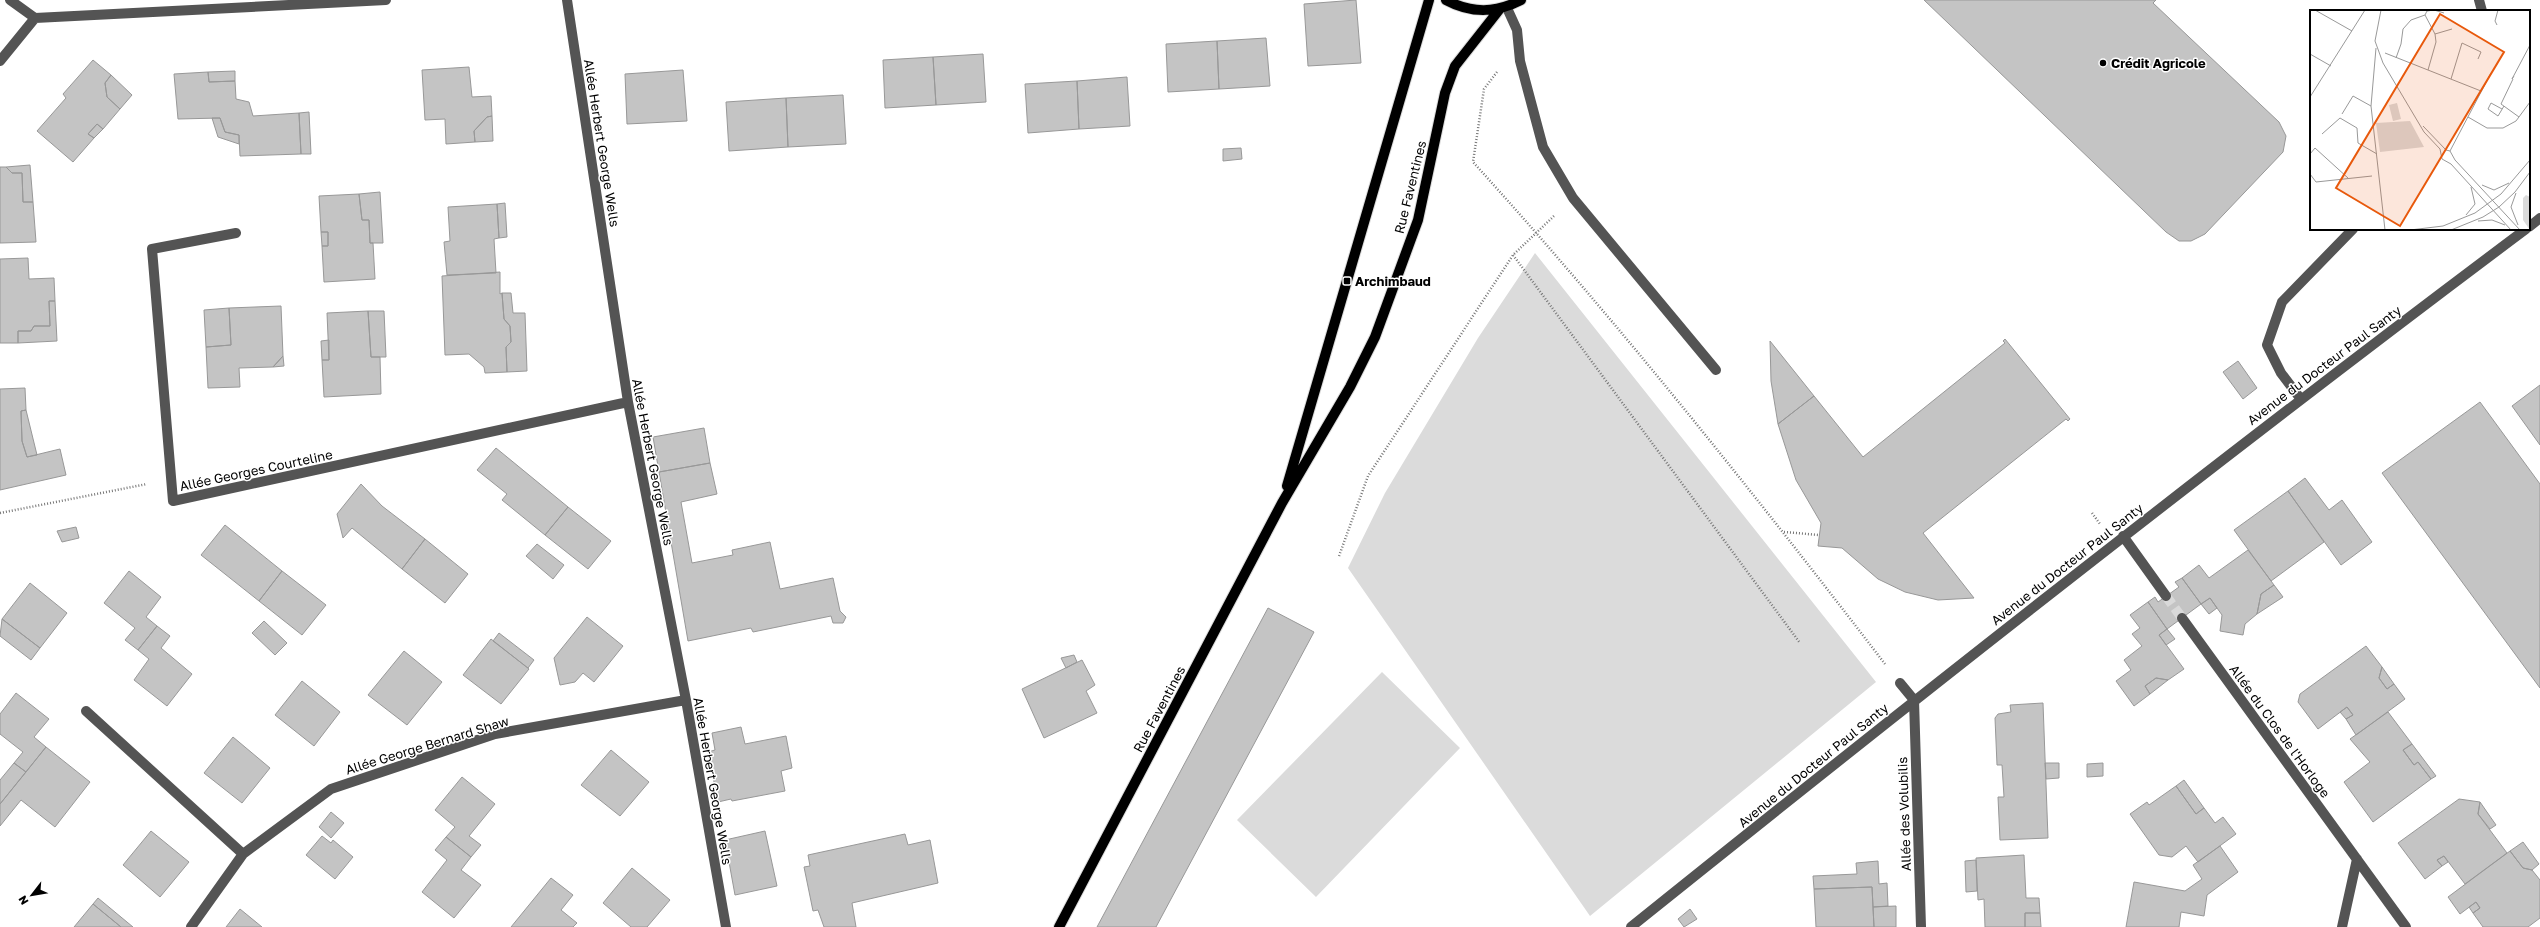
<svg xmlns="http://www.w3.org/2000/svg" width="2540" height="927" font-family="'Golos Text',sans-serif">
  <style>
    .green { fill: #dbdbdb }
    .building { fill: #c4c4c4; stroke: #989898 }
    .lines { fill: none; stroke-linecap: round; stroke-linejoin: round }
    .minor-tunnel { stroke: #d9d9d9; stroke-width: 10; stroke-dasharray: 10 5; stroke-linecap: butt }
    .major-casing { stroke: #dbdbdb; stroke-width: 12 }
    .path { stroke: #767676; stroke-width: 2.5; stroke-dasharray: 1 2; stroke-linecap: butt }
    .minor { stroke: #545454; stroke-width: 10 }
    .major { stroke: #000; stroke-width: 10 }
    .poi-dot { fill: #000; stroke: #fff; stroke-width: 1.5 }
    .labels { text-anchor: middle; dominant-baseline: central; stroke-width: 3; stroke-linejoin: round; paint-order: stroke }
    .poi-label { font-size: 13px; font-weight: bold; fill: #000; stroke: #fff; text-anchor: start }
    .street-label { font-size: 13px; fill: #000; stroke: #fff }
    .inset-road { fill: none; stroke: #999; stroke-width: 1 }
    .view { fill: #e8590c; fill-opacity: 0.15; stroke: #e8590c; stroke-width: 2 }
    .inset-edge { fill: none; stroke: #000; stroke-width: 2 }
  </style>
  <rect width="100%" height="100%" fill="#fff"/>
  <!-- green -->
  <path class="green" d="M1535,253L1876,682L1590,916L1348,568L1385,493L1478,338Z
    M1382,672L1460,748L1316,897L1237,820Z"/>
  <!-- building -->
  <path class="building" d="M1356,0L1361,63L1308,66L1304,4Z
    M1924,0H2156L2153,3L2279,122L2286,136L2283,152L2205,234L2191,241H2179L2166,232Z
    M1266,38L1270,86L1219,89L1217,41Z
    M1217,41L1219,89L1168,92L1166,44Z
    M983,54L986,102L936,105L933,57Z
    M933,57L936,105L885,108L883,60Z
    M93,60L111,75L105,83L107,97L120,109L103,129L97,124L88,134L94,138L73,162L37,131L66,98L63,94Z
    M469,67L472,97L491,96L492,116L487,117L474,131L475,142L446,144L445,119L425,120L422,70Z
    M683,70L687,121L627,124L625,74Z
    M235,71V81L209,82L208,72Z
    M208,72L209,82L235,81L236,99L249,102L253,116L299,113L301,154L240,156L239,135L225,132L220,118L178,119L174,74Z
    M111,75L132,95L120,109L107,97L105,83Z
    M1127,77L1130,126L1079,129L1077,81Z
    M1077,81L1079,129L1028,133L1025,84Z
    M843,95L846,144L788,147L786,98Z
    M786,98L788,147L729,151L726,102Z
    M309,112L311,154H301L299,113Z
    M492,116L493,141L475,142L474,131L487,117Z
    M212,118H220L225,132L239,135V144L218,137Z
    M97,124L103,129L94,138L88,134Z
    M1241,148L1242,159L1223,161V149Z
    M30,165L33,202H23L22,173H12L6,167Z
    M0,167H6L12,173H22L23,202H33L36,242L0,243Z
    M380,192L383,243H370L369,220H362L359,194Z
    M359,194L362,220H369L370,243H373L375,279L324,282L322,246H328V232H321L319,196Z
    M505,203L507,237L499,238L497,204Z
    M497,204L499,238L494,239L496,273L447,275L444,242L450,241L448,207Z
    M321,232H328V246H322Z
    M28,258L29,279L54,278L55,301H49L50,326H34L31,331H18V343H0V259Z
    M500,272V294L502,293L504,319L510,326L511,342L506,347L507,372L485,373L484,367L469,354L445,355L442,276Z
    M502,293H511L513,313H525L527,371L507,372L506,347L511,342L510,326L504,319Z
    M49,301H55L57,341L18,343V331H31L34,326H50Z
    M281,306L283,356L273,367L239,368L240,387L208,388L206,347L231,345L229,308Z
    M229,308L231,345L206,347L204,310Z
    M368,311H384L386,357H371Z
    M368,311L371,357H380L381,394L324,397L322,360H329L327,313Z
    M2005,339L2070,419L2068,421L2066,419L1923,533L1974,598L1938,600L1905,592L1878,579L1842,548L1818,546L1821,523L1796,480L1778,424L1814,396L1863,457L2005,343L2003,341Z
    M329,340V360H322L321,341Z
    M1770,341L1814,396L1778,424L1771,381Z
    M283,356L284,366L273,367Z
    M2238,361L2257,388L2243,399L2223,372Z
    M2540,385V445L2512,406Z
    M25,388L26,410L21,411L22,441L27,457L60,449L66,475L0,490V389Z
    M2480,402L2540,484V688L2382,473Z
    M26,410L37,455L27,457L22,441L21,411Z
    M704,428L710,463L659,472L653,437Z
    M496,448L568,507L545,535L502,500L507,494L477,470Z
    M710,463L717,494L681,502L692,563L733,555L732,550L770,542L780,589L833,578L840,611L846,617L843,623H833L831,616L753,632L751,628L688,641L659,472Z
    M2305,478L2329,510L2342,500L2372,542L2341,565L2288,491Z
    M361,484L382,506L425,539L402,569L352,528L343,538L337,514Z
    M2288,491L2324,542L2271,581L2234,530Z
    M568,507L611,541L588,569L545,535Z
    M225,525L282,571L259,601L201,555Z
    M76,527L79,538L62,542L57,531Z
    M425,539L468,574L445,603L402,569Z
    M537,544L564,565L553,579L526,556Z
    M2248,550L2274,585L2261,594L2257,614L2245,624L2243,635L2220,631L2222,615L2217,608L2210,598L2201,604L2182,578L2199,565L2209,578Z
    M129,571L161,597L146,617L157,626L138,650L125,640L135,628L104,603Z
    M282,571L326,605L302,635L259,601Z
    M2182,578L2201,604L2167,629L2148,602L2155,597L2158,602L2179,587L2175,582Z
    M30,583L67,613L40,648L2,619Z
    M2274,585L2283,597L2257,614L2261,594Z
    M2210,598L2217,608L2209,614L2201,604Z
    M2148,602L2167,629L2159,635L2184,669L2168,680L2156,678L2145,686L2150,694L2134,706L2116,681L2131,670L2124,660L2142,646L2132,634L2140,628L2130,615Z
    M1268,608L1314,632L1156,927H1097Z
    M587,617L623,646L594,682L583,673L575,682L560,685L554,658Z
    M2,619L40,648L31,660L0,636Z
    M264,621L287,643L275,655L252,633Z
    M157,626L170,636L161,648L192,674L167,706L134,680L149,659L138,650Z
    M2167,629L2175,639L2166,645L2159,635Z
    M499,633L534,660L528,668L493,641Z
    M491,639L529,669L501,704L463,675Z
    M2366,646L2382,667L2379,678L2387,689L2394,684L2405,699L2356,735L2346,719L2353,715L2347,707L2318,729L2298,702L2300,694Z
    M404,651L442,682L407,725L368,695Z
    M1074,655L1077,662L1066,668L1061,658Z
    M1082,660L1095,685L1086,691L1097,713L1044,738L1022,689Z
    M2382,667L2394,684L2387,689L2379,678Z
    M2156,678L2168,680L2150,694L2145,686Z
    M302,681L340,712L314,746L275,715Z
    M16,693L49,719L34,737L46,747L26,772L14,763L23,752L0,734V714Z
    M2043,703L2048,838L2000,840L1998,797H2004L2002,765H1997L1995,718L1998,714L2011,712L2010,705Z
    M2347,707L2353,715L2346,719L2340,712Z
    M2388,712L2412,744L2403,750L2414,765L2418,762L2431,779L2373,822L2344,782L2370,762L2350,739Z
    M741,727L745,744L786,736L792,768L781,771L785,791L732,801L731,799L718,802L708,752L715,750L712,733Z
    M233,737L270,768L242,803L204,773Z
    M2412,744L2436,776L2431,779L2418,762L2414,765L2403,750Z
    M46,747L90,782L55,827L21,800L0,826V804Z
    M611,750L649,782L620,816L581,785Z
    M14,763L26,772L0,804V780Z
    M2045,763H2059V778L2046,779Z
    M2103,763V776L2087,777V764Z
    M462,777L495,804L469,836L481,845L471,857L446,837L455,827L435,810Z
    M2184,780L2204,808L2196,814L2176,786Z
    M2176,786L2196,814L2204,808L2215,823L2223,817L2236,834L2198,862L2186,846L2172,857L2159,855L2130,814L2147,802L2149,805Z
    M2459,799L2480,802L2478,814L2507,853L2465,884L2444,856L2437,860L2442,866L2425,879L2398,843Z
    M2480,802L2496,825L2490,829L2478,814Z
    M331,812L344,823L331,838L319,827Z
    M151,831L189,862L160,897L123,865Z
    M765,831L777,886L735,895L725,840Z
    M905,834L908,845L930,840L938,883L852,903L856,927H824L818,910L813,911L804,867L810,866L808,855Z
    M322,836L331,843L333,840L353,857L335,879L306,855Z
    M446,837L471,857L461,870L481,885L454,918L422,892L447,860L435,850Z
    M2523,842L2539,864L2532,870L2523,868L2510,851Z
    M2220,846L2238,872L2207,895L2204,916L2181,912L2179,927H2126L2134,882L2185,891L2202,879L2193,865Z
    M2510,851L2523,868L2532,870L2540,880V918L2528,927H2483L2473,913L2480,908L2476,902L2460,914L2448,897Z
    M2024,855L2026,898H2039L2040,913H2025V927H1985L1984,899L1978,900L1976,858Z
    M2444,856L2448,862L2442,866L2437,860Z
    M1976,860L1977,891L1966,892L1965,861Z
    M1878,861L1879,884L1887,883L1888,906L1873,907L1872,887L1814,889L1813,876L1857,874L1856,863Z
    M632,868L670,900L647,927H631L603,903Z
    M551,878L573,895L561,910L577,923L573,927H511Z
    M1872,887L1874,927H1816L1814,889Z
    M98,898L133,927H121L93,904Z
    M2476,902L2480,908L2473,913L2469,907Z
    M93,904L121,927H74Z
    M1896,906V927H1874L1873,907Z
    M240,909L262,927H226Z
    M1690,909L1697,919L1684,927L1678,919Z
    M2025,913H2040L2041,927H2025Z"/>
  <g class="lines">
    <!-- minor-tunnel -->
    <path class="minor-tunnel" d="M2166,596L2182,618"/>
    <!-- major casing -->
    <g class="major-casing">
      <path id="major" d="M1446,0C1472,14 1496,13 1521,0
        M1287,486L1429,0
        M1059,927L1282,503L1350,387L1375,337L1418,220L1445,93L1455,66L1499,10"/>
    </g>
    <!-- path -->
    <path class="path" d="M1497,72L1484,89L1473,162C1618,322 1753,492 1885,664
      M1513,255L1800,643
      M0,513L147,484
      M2092,513L2100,524
      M1784,532L1819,535
      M1339,556L1368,476L1513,255L1555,215"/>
    <!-- minor -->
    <path class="minor" d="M567,0L628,402L686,700L726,927
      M2479,0L2482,11
      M1507,8L1517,30L1520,61L1543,147L1573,198L1716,370
      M35,18L386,0
      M0,61L35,18L10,0
      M2529,227L2540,218
      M236,233L152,249L173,501L628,402
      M2300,398L2281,373L2267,345L2282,302L2353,229
      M2123,536L2166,596
      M2182,618L2406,927
      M1900,683L1914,700
      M1914,700L1921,927
      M86,711L243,854
      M191,927L243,854L331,789L495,734L686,700
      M1631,927C1926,690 2223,456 2526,229
      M2342,927L2357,859"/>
    <!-- major -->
    <use href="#major" class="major"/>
  </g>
  <!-- markers -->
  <g class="poi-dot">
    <circle cx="2103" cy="63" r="4"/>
    <rect x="1343" y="277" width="8" height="8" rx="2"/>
  </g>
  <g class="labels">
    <!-- poi labels -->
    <g class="poi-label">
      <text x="2111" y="63">Crédit Agricole</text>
      <text x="1355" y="281">Archimbaud</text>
    </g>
    <!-- street labels -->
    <g class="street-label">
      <text transform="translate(602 143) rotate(81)">Allée Herbert George Wells</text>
      <text transform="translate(1410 187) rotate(-76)">Rue Faventines</text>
      <text transform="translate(2324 365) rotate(-37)">Avenue du Docteur Paul Santy</text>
      <text transform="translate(653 462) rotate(79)">Allée Herbert George Wells</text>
      <text transform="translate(256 470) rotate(-12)">Allée Georges Courteline</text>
      <text transform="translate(2067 564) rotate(-38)">Avenue du Docteur Paul Santy</text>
      <text transform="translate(1159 709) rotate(-62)">Rue Faventines</text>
      <text transform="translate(2280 731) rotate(54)">Allée du Clos de l'Horloge</text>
      <text transform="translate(427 745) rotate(-17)">Allée George Bernard Shaw</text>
      <text transform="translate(1813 765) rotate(-39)">Avenue du Docteur Paul Santy</text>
      <text transform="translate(713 781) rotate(80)">Allée Herbert George Wells</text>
      <text transform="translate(1904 814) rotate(-92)">Allée des Volubilis</text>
    </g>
  </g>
  <!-- overview -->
  <g transform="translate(2310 10)">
    <rect width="220" height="220" fill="#fff"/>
    <path d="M87,93L91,109L83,111L79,95ZM100,111L114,137L70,142L66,113ZM216,185L220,187V220L213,210V188Z" fill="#dbdbdb"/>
    <path class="inset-road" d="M5,0L42,21M71,0L65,31L73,53L114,122L130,139L132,149L141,154L201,220M115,5L117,1L124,0L134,3M187,15L185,11L188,0M125,24L142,19M66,38L61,96L75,220M75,43L171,81M0,44L21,56M86,48L91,34L93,19L101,10L115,5L125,24L126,32L118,60M204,66L202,69L220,35M141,69L152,33L171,42L168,49M203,69L191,94L209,107M0,87L55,0M192,99L181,93L178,99L188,106L194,96M32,104L43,86L61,96M158,107L177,118H193L206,111L220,92M113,116L136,140L140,141L145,150L210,220M12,124L30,108L47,118L48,133L67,144M140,141L181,63M0,144L5,138L38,168M0,164L6,172L62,166M172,175L184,180L199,173M206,183L201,197L208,215M156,205L165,194L161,177M168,211L182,210L195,215M100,220L133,216L165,203L191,184L220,150M141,220L173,207L189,197L205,182L220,162"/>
    <path class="view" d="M130,4L194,42L90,216L26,178Z"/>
    <rect width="220" height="220" class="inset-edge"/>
  </g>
  <!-- north arrow -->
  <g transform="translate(32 895) rotate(239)" stroke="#ffffff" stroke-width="3" paint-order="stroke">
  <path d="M0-3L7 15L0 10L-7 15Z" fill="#000000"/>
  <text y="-6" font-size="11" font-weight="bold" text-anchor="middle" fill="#000000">N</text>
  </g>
</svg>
